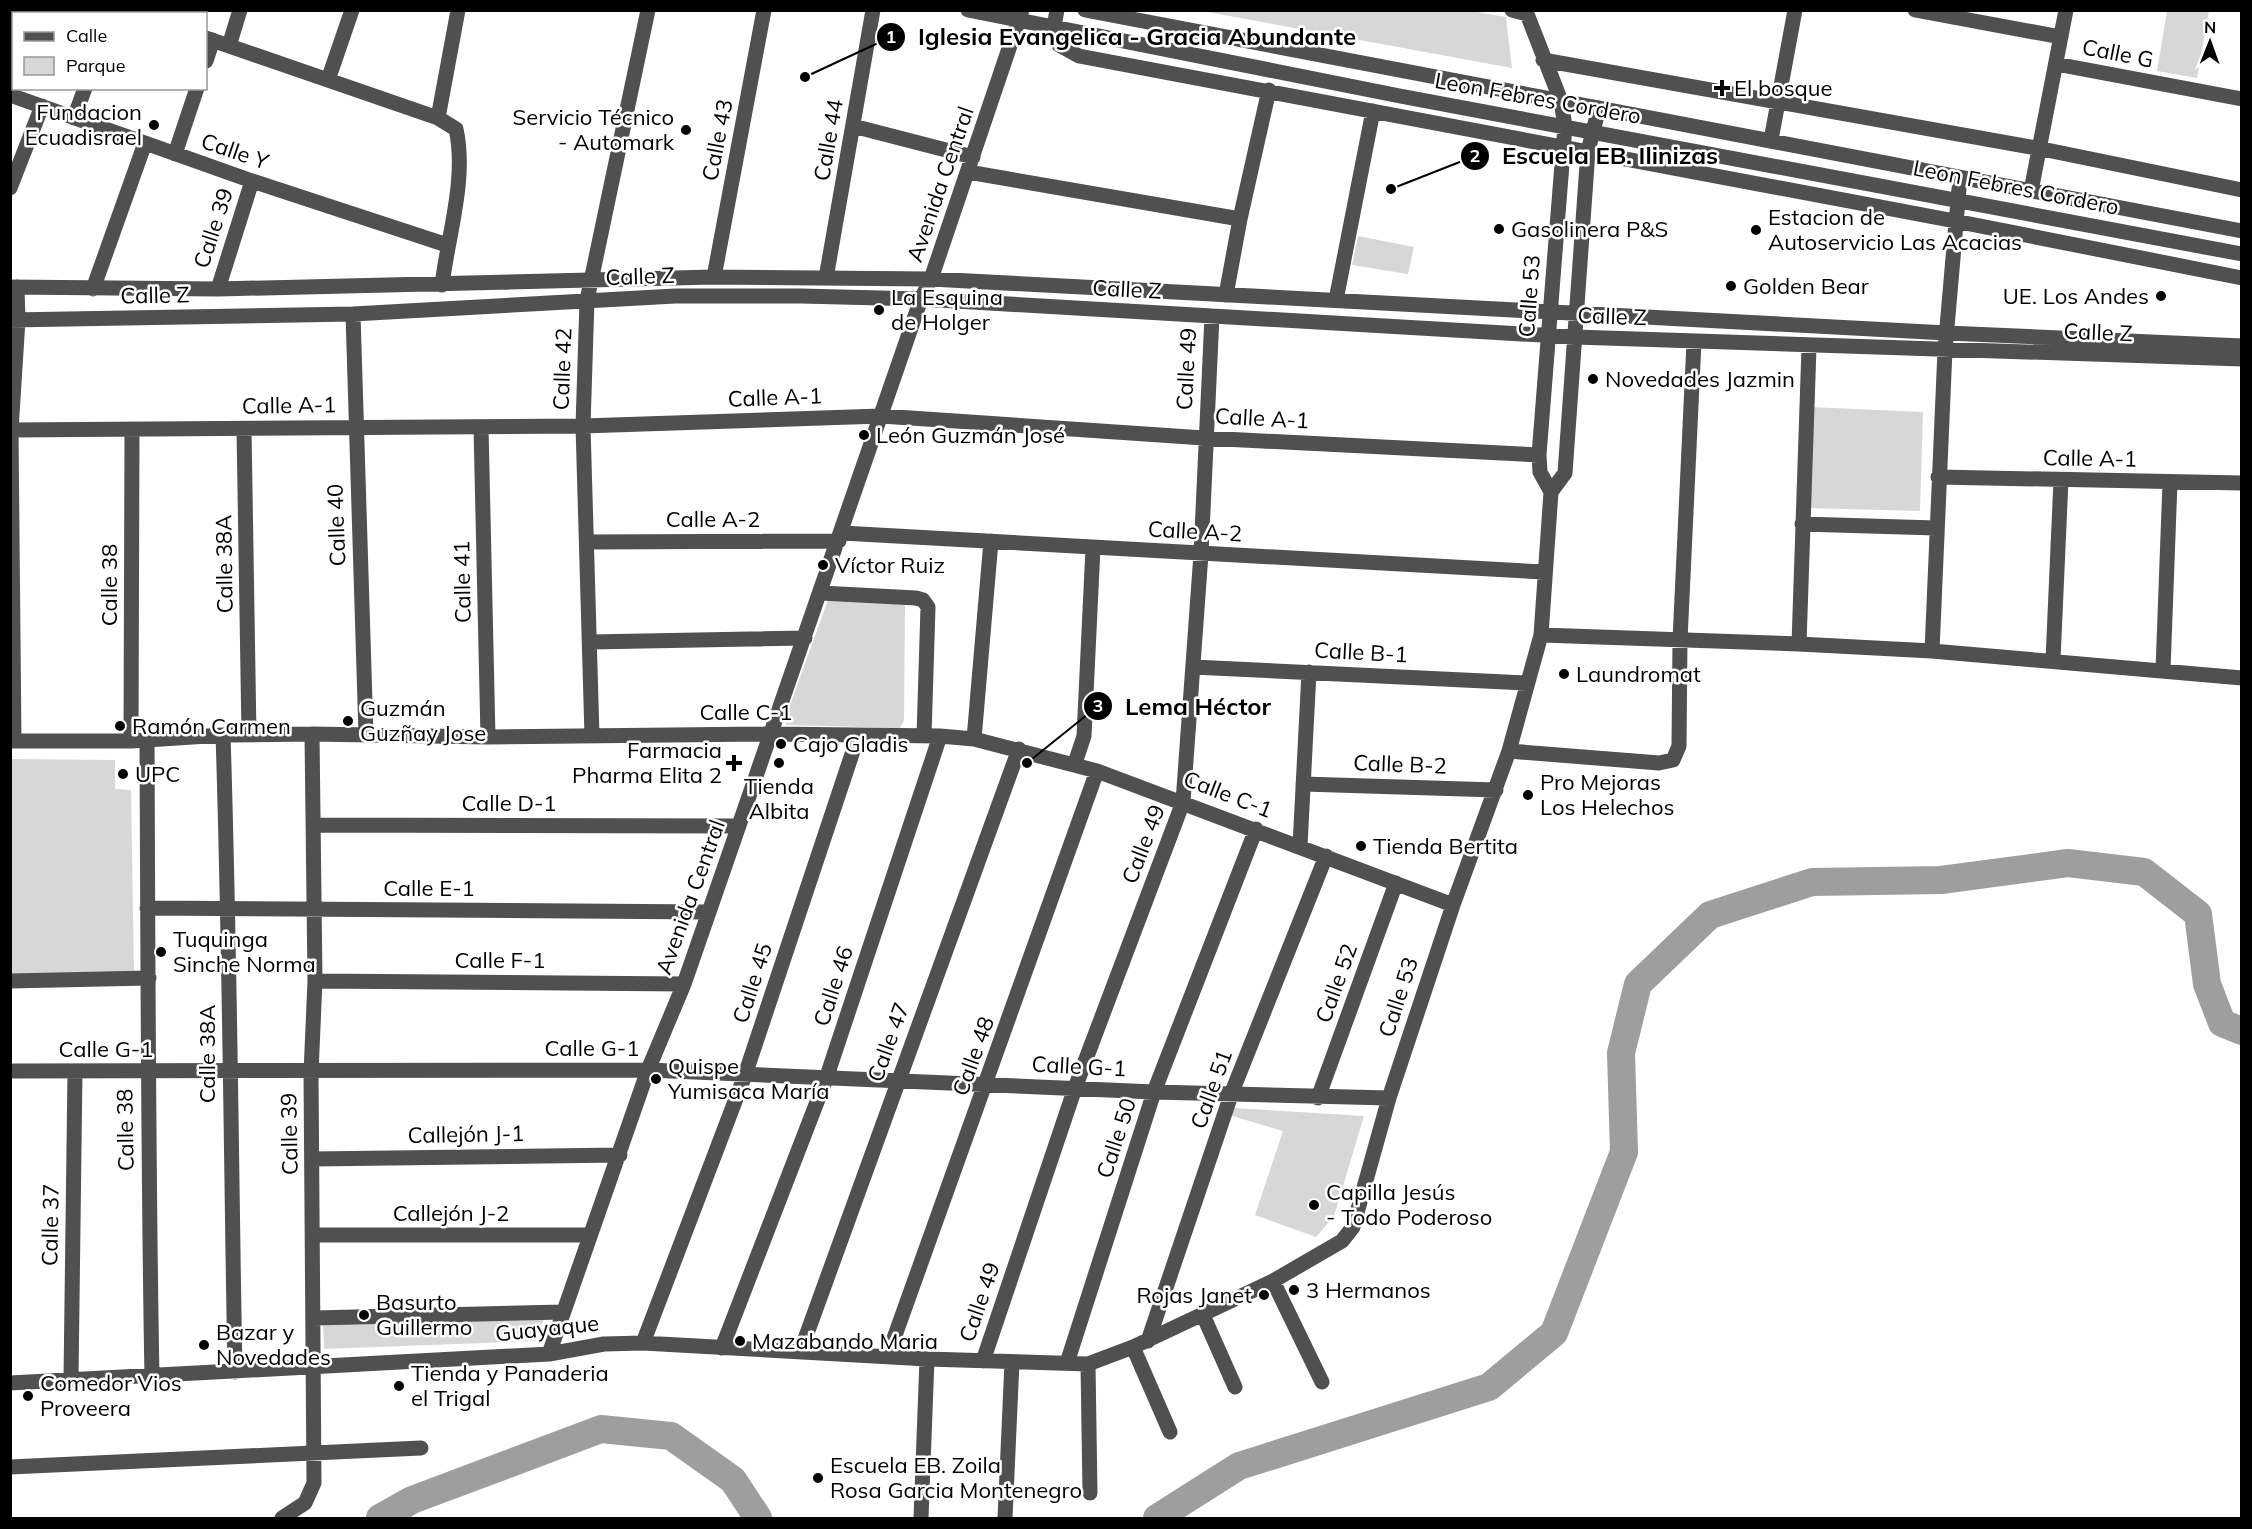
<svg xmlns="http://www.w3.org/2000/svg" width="2252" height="1529" font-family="Mulish,sans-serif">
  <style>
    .green { fill: #d7d7d7 }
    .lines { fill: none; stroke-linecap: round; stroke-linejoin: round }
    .river { stroke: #9e9e9e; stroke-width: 28 }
    .minor { stroke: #505050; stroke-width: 15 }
    .poi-dot { fill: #000; stroke: #fff; stroke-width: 2 }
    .labels { text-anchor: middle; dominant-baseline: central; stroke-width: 5; stroke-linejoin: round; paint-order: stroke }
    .street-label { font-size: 22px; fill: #000; stroke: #fff }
    .poi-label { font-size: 22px; fill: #000; stroke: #fff; text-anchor: start }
    .leader { fill: none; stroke: #000; stroke-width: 2 }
    .callout-dot { fill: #000; stroke: #fff; stroke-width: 2 }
    .mark-label { font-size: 18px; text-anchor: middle; font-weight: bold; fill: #fff }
    .callout-label { font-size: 24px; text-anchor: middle; font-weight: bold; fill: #000; stroke: #fff; stroke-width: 5; stroke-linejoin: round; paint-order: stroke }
  </style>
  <rect width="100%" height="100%" fill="#fff"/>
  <!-- green -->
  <path class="green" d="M1471,11L1506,17L1512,68L1202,11Z
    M2167,11H2209L2197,78L2157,71Z
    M1358,236L1414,247L1408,274L1352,265Z
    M1810,407L1923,412L1920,511L1806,508Z
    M829,597L905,605L904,720L900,728L786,725L785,719Z
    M11,759L115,760V789L131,790L134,976L11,975Z
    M1234,1108L1364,1116L1334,1216L1316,1237L1255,1215L1283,1131L1232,1116L1231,1111Z
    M544,1318L535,1341L324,1349L323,1323Z"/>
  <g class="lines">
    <!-- river -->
    <path class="river" d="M380,1518L412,1500L601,1429L671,1436L733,1480L758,1518
      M1157,1518L1239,1466L1489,1387L1554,1333L1624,1152L1621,1053L1638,984L1710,915L1812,882L1941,880L2068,863L2144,872L2198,914L2207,984L2222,1023L2242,1031"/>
    <!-- minor -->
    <path class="minor" d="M127,10L136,14
      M968,10L1400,96L2242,254
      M1057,10L1054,27L1059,45L1079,56L1955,221L2242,278
      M1085,10L2242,231
      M1512,10L1527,14L1561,101L1565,126L1539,455L1540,472L1551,492
      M1915,10L2061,37
      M112,14L113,10
      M206,38L438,118
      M229,46L240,10
      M1543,60L2042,149L2242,190
      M206,61L213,40
      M2056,64L2242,99
      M328,80L352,10
      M10,95L252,181L447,245
      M74,118L85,88
      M853,126L973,157
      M1771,140L1795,10
      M175,154L197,88
      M968,172L1240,219
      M10,188L42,106
      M2031,191L2066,10
      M714,277L764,10
      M826,278L873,10
      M442,285C448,235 467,179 456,129L438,118L458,10
      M10,287L218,289L714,277L931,279L1947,333L2242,346
      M93,289L145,143
      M218,289L252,181
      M1226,295L1240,219L1269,90
      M1336,300L1373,111
      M353,314L366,735
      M10,320L353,314L675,296H801L921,299L1575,337L2242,359
      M481,427L488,737
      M244,429L249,735
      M10,430L583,426L881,416L1204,438L1539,455
      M1938,477L2242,483
      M1802,524L1936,528
      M842,533L1544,572
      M587,542L839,541
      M821,593L916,598L923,600L928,607L924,736
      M1541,635L1799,644L1932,651L2242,678
      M590,642L805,638
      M1799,644L1809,347
      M1932,651L1945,350L1959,189
      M2053,660L2061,480
      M1193,667L1527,683
      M2163,670L2170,482
      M223,735C230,948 231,1160 235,1372
      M592,736L583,426L587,300L648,10
      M147,739C148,952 148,1164 152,1377
      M974,739L991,541
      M10,741H131L223,735L312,734L488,737L772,734L940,736L974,739L1097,771L1453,905
      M14,741L11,430L18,320L17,287
      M131,741L132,430
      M1509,751L1659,763L1673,760L1679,746L1680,640L1694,342
      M1075,763L1084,736L1093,548
      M1303,784L1496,790
      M314,825L739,826
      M1300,846L1309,672
      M147,908L709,912
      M10,981L149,978
      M315,981L684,984
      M10,1071L648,1070L1154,1092L1389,1098
      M1318,1098L1396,883
      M312,1159L620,1155
      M314,1235H588
      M1273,1281L1322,1382
      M1203,1315L1235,1387
      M314,1318L563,1312
      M1148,1341L1232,1092L1326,856
      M643,1343L745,1075L858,736
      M1133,1347L1170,1432
      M722,1348L827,1076L940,736
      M801,1350L1019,749
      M549,1354L648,1070L684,984L709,912L921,299L931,279L1022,10
      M888,1355L1097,771
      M983,1361L1075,1088L1183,802L1201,554L1212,316
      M1067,1363L1154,1092L1256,829
      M1088,1364L1090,1493
      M71,1379L75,1071
      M10,1383L549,1354L604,1344L643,1343L927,1359L1088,1364L1133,1347L1273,1281L1342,1241L1353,1227L1389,1098L1453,905L1509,751L1541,635L1551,492L1565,473L1588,151L1599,108
      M10,1467L421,1448
      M282,1518L305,1503L314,1483L311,1073L315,981L312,734
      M921,1518L927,1359
      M1005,1518L1012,1362"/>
  </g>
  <!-- markers -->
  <g class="poi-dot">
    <path d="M1719 79h6v6h6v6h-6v6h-6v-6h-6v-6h6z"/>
    <circle cx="154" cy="125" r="6"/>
    <circle cx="686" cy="130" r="6"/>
    <circle cx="1499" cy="229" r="6"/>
    <circle cx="1756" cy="230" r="6"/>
    <circle cx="1731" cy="286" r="6"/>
    <circle cx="2161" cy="296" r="6"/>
    <circle cx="879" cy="310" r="6"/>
    <circle cx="1593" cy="379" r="6"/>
    <circle cx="864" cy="435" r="6"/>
    <circle cx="823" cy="565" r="6"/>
    <circle cx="1564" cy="674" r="6"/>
    <circle cx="348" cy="721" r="6"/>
    <circle cx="120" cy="726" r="6"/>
    <circle cx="781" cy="744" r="6"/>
    <path d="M731 754h6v6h6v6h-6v6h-6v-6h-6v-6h6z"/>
    <circle cx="779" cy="763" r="6"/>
    <circle cx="123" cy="774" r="6"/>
    <circle cx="1528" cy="795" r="6"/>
    <circle cx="1361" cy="846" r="6"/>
    <circle cx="161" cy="952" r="6"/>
    <circle cx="656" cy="1079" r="6"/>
    <circle cx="1314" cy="1205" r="6"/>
    <circle cx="1294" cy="1290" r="6"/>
    <circle cx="1264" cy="1295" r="6"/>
    <circle cx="364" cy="1315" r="6"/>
    <circle cx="740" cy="1341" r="6"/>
    <circle cx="204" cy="1345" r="6"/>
    <circle cx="399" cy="1386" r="6"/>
    <circle cx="28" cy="1396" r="6"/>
    <circle cx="818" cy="1478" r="6"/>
  </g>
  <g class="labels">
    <!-- street labels -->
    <g class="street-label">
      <text transform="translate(2118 53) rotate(11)">Calle G</text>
      <text transform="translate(1538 98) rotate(10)">Leon Febres Cordero</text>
      <text transform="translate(717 140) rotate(-79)">Calle 43</text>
      <text transform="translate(828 140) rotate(-80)">Calle 44</text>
      <text transform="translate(235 151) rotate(19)">Calle Y</text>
      <text transform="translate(940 184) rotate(-71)">Avenida Central</text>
      <text transform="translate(2016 187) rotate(11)">Leon Febres Cordero</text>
      <text transform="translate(213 228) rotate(-72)">Calle 39</text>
      <text transform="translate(640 276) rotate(-2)">Calle Z</text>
      <text transform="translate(1127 289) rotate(3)">Calle Z</text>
      <text transform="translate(155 295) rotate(-1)">Calle Z</text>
      <text transform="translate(1529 296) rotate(-86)">Calle 53</text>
      <text transform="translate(1612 316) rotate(2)">Calle Z</text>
      <text transform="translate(2098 332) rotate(2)">Calle Z</text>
      <text transform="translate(562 369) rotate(-88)">Calle 42</text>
      <text transform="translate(1186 369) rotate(-87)">Calle 49</text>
      <text transform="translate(775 397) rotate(-2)">Calle A-1</text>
      <text transform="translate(289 405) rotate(-1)">Calle A-1</text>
      <text transform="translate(1262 418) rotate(3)">Calle A-1</text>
      <text transform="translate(2090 458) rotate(1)">Calle A-1</text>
      <text x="713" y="519">Calle A-2</text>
      <text transform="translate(336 525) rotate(-92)">Calle 40</text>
      <text transform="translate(1195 531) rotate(3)">Calle A-2</text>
      <text transform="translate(224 564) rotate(-91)">Calle 38A</text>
      <text transform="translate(462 582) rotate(-91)">Calle 41</text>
      <text transform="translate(109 585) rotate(-90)">Calle 38</text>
      <text transform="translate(1361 652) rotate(3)">Calle B-1</text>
      <text x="746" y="712">Calle C-1</text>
      <text transform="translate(1400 764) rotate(2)">Calle B-2</text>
      <text transform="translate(1228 794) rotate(21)">Calle C-1</text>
      <text x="509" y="803">Calle D-1</text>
      <text transform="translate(1143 844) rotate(-69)">Calle 49</text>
      <text x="429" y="888">Calle E-1</text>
      <text transform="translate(690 897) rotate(-70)">Avenida Central</text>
      <text x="500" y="960">Calle F-1</text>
      <text transform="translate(752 983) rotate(-72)">Calle 45</text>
      <text transform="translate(1336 983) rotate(-70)">Calle 52</text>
      <text transform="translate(833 986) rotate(-72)">Calle 46</text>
      <text transform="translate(1398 997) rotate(-72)">Calle 53</text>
      <text transform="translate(888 1042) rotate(-70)">Calle 47</text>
      <text x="592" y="1048">Calle G-1</text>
      <text x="106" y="1049">Calle G-1</text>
      <text transform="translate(207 1054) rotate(-90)">Calle 38A</text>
      <text transform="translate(973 1056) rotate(-70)">Calle 48</text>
      <text transform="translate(1079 1066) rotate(3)">Calle G-1</text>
      <text transform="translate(1211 1089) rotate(-70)">Calle 51</text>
      <text transform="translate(125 1130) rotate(-91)">Calle 38</text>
      <text transform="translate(289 1134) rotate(-91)">Calle 39</text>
      <text transform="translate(466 1134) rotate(-1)">Callejón J-1</text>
      <text transform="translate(1116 1138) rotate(-72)">Calle 50</text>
      <text x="451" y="1213">Callejón J-2</text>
      <text transform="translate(50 1225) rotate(-89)">Calle 37</text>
      <text transform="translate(979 1302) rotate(-71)">Calle 49</text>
      <text transform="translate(547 1328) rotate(-6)">Guayaque</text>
    </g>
    <!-- poi labels -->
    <g class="poi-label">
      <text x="1734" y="88">El bosque</text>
      <text x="142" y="112" text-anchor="end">Fundacion<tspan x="142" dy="25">Ecuadisrael</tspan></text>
      <text x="674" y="117" text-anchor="end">Servicio Técnico<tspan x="674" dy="25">- Automark</tspan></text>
      <text x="1768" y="217">Estacion de<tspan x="1768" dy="25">Autoservicio Las Acacias</tspan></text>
      <text x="1511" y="229">Gasolinera P&amp;S</text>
      <text x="1743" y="286">Golden Bear</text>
      <text x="2149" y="296" text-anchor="end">UE. Los Andes</text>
      <text x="891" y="297">La Esquina<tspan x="891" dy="25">de Holger</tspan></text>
      <text x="1605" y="379">Novedades Jazmin</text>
      <text x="876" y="435">León Guzmán José</text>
      <text x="835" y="565">Víctor Ruiz</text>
      <text x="1576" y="674">Laundromat</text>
      <text x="360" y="708">Guzmán<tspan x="360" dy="25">Guzñay Jose</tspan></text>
      <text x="132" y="726">Ramón Carmen</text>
      <text x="793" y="744">Cajo Gladis</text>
      <text x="722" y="750" text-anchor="end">Farmacia<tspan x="722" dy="25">Pharma Elita 2</tspan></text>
      <text x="135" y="774">UPC</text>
      <text x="1540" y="782">Pro Mejoras<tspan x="1540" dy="25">Los Helechos</tspan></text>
      <text x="779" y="786" text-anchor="middle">Tienda<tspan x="779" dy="25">Albita</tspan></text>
      <text x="1373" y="846">Tienda Bertita</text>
      <text x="173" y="939">Tuquinga<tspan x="173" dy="25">Sinche Norma</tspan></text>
      <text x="668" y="1066">Quispe<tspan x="668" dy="25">Yumisaca María</tspan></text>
      <text x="1326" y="1192">Capilla Jesús<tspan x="1326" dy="25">- Todo Poderoso</tspan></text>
      <text x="1306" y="1290">3 Hermanos</text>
      <text x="1252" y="1295" text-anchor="end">Rojas Janet</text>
      <text x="376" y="1302">Basurto<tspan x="376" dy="25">Guillermo</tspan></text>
      <text x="216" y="1332">Bazar y<tspan x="216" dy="25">Novedades</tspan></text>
      <text x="752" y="1341">Mazabando Maria</text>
      <text x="411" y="1373">Tienda y Panaderia<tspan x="411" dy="25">el Trigal</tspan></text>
      <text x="40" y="1383">Comedor Vios<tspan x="40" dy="25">Proveera</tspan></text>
      <text x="830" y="1465">Escuela EB. Zoila<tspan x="830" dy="25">Rosa Garcia Montenegro</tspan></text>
    </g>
  </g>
  <!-- callouts -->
  <path class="leader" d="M805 77L891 37M1391 189L1475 156M1027 763L1098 706"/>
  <g class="callout-dot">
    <circle cx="805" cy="77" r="6"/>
    <circle cx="1391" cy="189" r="6"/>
    <circle cx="1027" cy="763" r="6"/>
    <circle cx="891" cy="37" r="15"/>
    <circle cx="1475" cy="156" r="15"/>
    <circle cx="1098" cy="706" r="15"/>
  </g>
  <g class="mark-label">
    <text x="891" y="43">1</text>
    <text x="1475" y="162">2</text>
    <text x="1098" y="712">3</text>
  </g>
  <g class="callout-label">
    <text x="1137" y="45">Iglesia Evangelica - Gracia Abundante</text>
    <text x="1610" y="164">Escuela EB. Ilinizas</text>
    <text x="1198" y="715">Lema Héctor</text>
  </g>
  <!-- border -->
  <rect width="2252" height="1529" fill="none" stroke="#000000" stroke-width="24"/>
  <!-- legend -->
  <rect x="12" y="12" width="195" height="78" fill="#ffffff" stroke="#999999" stroke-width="1.5"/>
  <rect x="24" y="32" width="30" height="9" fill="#505050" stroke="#999999" stroke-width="1.5"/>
  <text x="66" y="42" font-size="18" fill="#000000">Calle</text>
  <rect x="24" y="57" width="30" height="18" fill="#d7d7d7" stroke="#999999" stroke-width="1.5"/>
  <text x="66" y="72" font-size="18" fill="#000000">Parque</text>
  <!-- north arrow -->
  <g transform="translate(2210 42) rotate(1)" stroke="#ffffff" stroke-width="4.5" paint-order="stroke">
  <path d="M0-4.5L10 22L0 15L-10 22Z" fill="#000000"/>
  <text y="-9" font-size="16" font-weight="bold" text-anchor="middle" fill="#000000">N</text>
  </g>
</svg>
